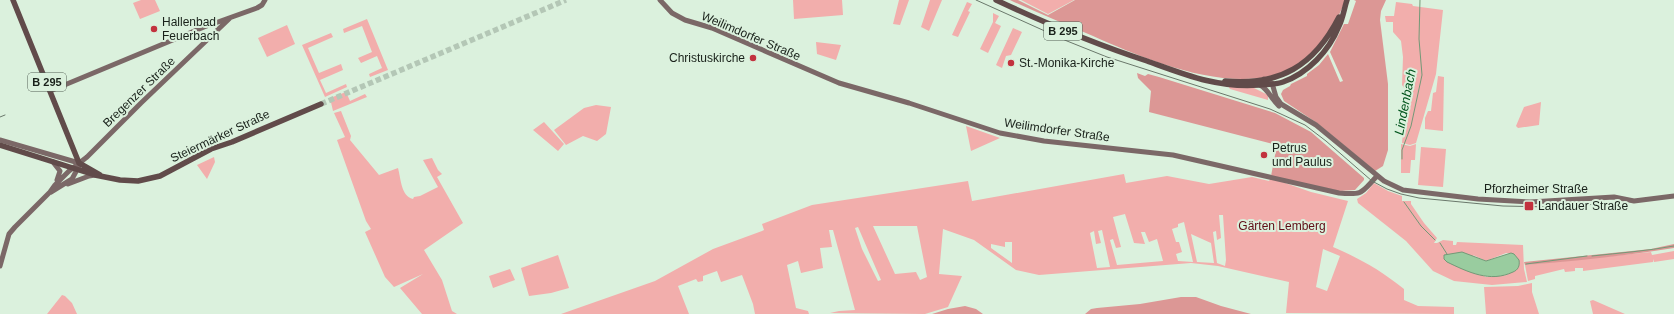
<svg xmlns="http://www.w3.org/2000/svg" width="1674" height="314" font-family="Arial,sans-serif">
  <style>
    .green { fill: #f2aeac; fill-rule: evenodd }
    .forest { fill: #dc9795 }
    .water { fill: #99cc9f; stroke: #739977 }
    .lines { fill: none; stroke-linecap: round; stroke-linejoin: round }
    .stream { stroke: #739977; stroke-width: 1 }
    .primary-tunnel { stroke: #b4c7b6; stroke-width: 5.5; stroke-dasharray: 5.5 3; stroke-linecap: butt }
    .secondary { stroke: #7b6867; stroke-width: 5 }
    .primary { stroke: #614b4a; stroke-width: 5.5 }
    .tram { stroke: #6a786b; stroke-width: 1 }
    .poi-dot { fill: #c2323e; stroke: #dbf1dd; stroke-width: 1.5 }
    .labels { text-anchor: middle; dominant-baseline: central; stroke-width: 4; stroke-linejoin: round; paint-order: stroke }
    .shield { fill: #dbf1dd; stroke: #535f54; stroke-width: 1 }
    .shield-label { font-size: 11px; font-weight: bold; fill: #19211a }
    .poi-label { font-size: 12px; fill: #19211a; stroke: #dbf1dd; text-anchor: start }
    .street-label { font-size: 12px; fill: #19211a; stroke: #dbf1dd }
    .park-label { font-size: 12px; fill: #5f0d16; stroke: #dbf1dd }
    .water-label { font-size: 13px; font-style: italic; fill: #02551d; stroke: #dbf1dd }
  </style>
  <rect width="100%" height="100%" fill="#dbf1dd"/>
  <!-- green -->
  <path class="green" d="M141,0H155L160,11L140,19L133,3Z
    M793,0H842L843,15L794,19Z
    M899,0H909L900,25L893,24Z
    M930,0H942L929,31L921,27Z
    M1021,0H1074L1048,14Z
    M967,2L972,4L968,11L970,12L958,37L952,35Z
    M1396,2L1412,4L1413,6L1443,10L1436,74L1416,143L1410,145L1402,143C1402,135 1406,130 1406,122L1408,119C1408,109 1409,93 1402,85L1403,57L1401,41L1393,32V22H1386L1385,16H1394Z
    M993,13L999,16L995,23L1001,26L988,53L980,49L993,22Z
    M367,19L388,70L370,77L369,74L382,68L377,56L361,63L358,58L372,52L362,26L344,33L343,29Z
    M287,25L295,44L267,57L258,38Z
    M1013,28L1022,32L1011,55L1006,56L1002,68L996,65Z
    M331,33L333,37L308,48L319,73L341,64L343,70L320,80L326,93L346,84L347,87L325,97L302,45Z
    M816,42L841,45L836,60L817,54Z
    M1438,76L1444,77L1443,131L1425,129V118L1428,111H1431L1433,93L1436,92Z
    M1228,86L1252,87L1268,95V100L1230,89Z
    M346,92L350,101L365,94L367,97L333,111L330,98Z
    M1541,102L1539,125L1518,128L1516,126L1524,107Z
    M596,105L611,107L606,134L597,141L583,136L566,145L554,130L584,108Z
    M341,111L351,136L350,140L379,175L398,168C401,179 401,196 413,199L414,197L420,196L438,187L423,160L432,158L438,170L442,174L437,177L463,223L424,250L442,280L452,311L457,314H422L400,288L423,274L394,287L385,277L365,232L371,229L366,221L337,140L345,137L334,113Z
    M544,122L564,144L558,151L533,130Z
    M966,126L1000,138L971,151Z
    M1401,144L1410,146L1416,144L1415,160H1411L1410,173H1401Z
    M1421,147L1446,149L1443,187L1418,185Z
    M214,157L215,162L207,179L197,165Z
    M1124,174L1126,183L1167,176L1209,184L1252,177L1269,181L1271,178L1311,192L1348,201L1333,247C1361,259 1380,270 1404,289V300L1418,306L1454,307V314L1286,313L1289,282L1218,266L1191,263L1039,275L1016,270L974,240L943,229L939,274L962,276L948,307L925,314L830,313L839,311L855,310L833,230H829L832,247L820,248L823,268L801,273L798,261L787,265L796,308L808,311L809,314H755L753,304L742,275L721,282L717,271L703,276V281L698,282L696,279L678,286L689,314H561L655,281L713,249L762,231L764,230L762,224L812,205L968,181L972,201ZM1125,214L1134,243L1145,244L1141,232H1145L1149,242L1157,239L1163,261L1117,265L1110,240L1113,239L1116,248L1121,247L1113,217ZM1219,215H1223L1226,260L1225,266L1217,263L1213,232L1216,231L1217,240L1221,238ZM1184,222L1193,262L1178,261L1176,254L1182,252L1179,242H1176L1172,229L1178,227V224ZM873,226H917L927,277L920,280L916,272L895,274ZM858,227L881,280L878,281L862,249L855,228ZM1102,230L1110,267L1097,268L1090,233L1094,231L1096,244L1101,243L1098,231ZM1191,234L1211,243L1214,263L1197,262ZM1005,242H1012V263L991,248V244L1005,247ZM1323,249L1340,256L1327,291L1316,287Z
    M1374,183L1388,191L1402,196V201H1411V204L1424,223L1437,238L1434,243H1437L1443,240L1453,241V245H1456L1457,242L1523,245L1524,269L1527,282L1492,285L1454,281L1433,271L1406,241L1358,203L1357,199L1366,193ZM1506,253L1514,254L1516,256L1507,275L1485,277L1473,255L1486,261Z
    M1674,251V259L1654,262L1653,259V262L1583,271V268H1575V271L1565,272L1564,269L1535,276V279L1528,281L1525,265L1651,252L1652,255Z
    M558,255L569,288L551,293L529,296L521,268Z
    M510,269L515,280L493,288L489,276Z
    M1532,283V292L1539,314H1486L1484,287L1518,286Z
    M62,295L65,296L72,303L77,314H47Z
    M1593,300L1625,314H1674H1593L1590,301Z"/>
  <!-- forest -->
  <path class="forest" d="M1010,0H1018L1048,15L1075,0H1345C1339,19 1326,39 1311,53C1306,57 1299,65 1293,68C1235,98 1147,60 1093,36C1065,24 1037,13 1010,0Z
    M1354,0H1386L1381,11L1380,20L1388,84V150L1383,166L1375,171L1317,123L1284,101L1281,94L1283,90L1290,86L1291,84L1307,76V74L1319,65L1328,54L1340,82L1343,81L1330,52L1344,24H1348L1356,1Z
    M1137,73L1145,76L1148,74L1159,77L1275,113L1311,132L1364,178V180L1355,190L1339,191L1271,176L1277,145L1149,112L1151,91L1138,78Z
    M1674,244V248C1625,256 1575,261 1525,265L1524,262L1651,249Z
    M1181,297H1196L1221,306L1251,314H1085L1091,309L1097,308L1140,304Z
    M965,306L976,309L983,314H932L948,309Z"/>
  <!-- water -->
  <path class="water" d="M1462,252L1486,261L1511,253L1514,254L1519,260C1520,266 1518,270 1513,272C1490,283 1468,272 1447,262L1444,259V255Z"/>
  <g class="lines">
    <!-- stream -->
    <path class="stream" d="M1402,159V150L1411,126L1422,75L1419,39L1420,0
      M1404,202L1421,226L1435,240
      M1440,243L1447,254
      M1592,256C1619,253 1647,251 1674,246
      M1526,264L1587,256"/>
    <!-- primary-tunnel -->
    <path class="primary-tunnel" d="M321,104L566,0"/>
    <!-- secondary -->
    <path class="secondary" d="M660,0L672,13L685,20L712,28L839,83L909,103L1000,133L1044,141L1173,155L1339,193C1364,195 1361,193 1377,176
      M1264,79L1272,83L1276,97L1281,104L1316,125L1384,181L1403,190L1478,199L1530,202L1614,197L1634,201L1674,196
      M1260,85C1269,90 1271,99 1279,106
      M50,91L204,27L257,8L262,5L265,0
      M0,140L79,163
      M53,162L60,171L57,180
      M68,184L89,176L95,175
      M51,192L72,179L79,166
      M0,266L9,234L15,227L50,192L55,185L69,171L87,157L141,103L229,19"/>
    <!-- primary -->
    <path class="primary" d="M13,0L79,163
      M996,0C1045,23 1095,44 1147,61C1186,75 1217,88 1259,85C1266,84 1275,85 1283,82C1308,73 1329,51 1339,26C1343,18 1344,9 1347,0
      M1225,81C1280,86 1314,66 1339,17
      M0,145L95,175L120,180L138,181L160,176L211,149L232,142L321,104
      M79,163L100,175"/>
    <!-- tram -->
    <path class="tram" d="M976,0L1067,41L1107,57L1270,109L1305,125L1326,141L1372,181L1387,189L1401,194L1419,198L1503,206L1551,207L1615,203
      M0,117L5,115"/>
  </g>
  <!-- markers -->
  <g class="poi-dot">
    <circle cx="154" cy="29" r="4"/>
    <circle cx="753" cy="58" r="4"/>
    <circle cx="1011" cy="63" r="4"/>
    <circle cx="1264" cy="155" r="4"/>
    <rect x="1524" y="201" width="10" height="10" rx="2"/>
  </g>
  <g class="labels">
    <!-- shield labels -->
    <g class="shield">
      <rect x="1044" y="22" width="38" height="18" rx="3"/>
      <rect x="28" y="73" width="38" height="18" rx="3"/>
    </g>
    <g class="shield-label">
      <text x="1063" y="31">B 295</text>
      <text x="47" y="82">B 295</text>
    </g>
    <!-- poi labels -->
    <g class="poi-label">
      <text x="162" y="22">Hallenbad<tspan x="162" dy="14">Feuerbach</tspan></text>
      <text x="745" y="58" text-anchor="end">Christuskirche</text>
      <text x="1019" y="63">St.-Monika-Kirche</text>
      <text x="1272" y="148">Petrus<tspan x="1272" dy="14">und Paulus</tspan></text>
      <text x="1538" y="206">Landauer Straße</text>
    </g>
    <!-- street labels -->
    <g class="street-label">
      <text transform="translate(751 36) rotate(23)">Weilimdorfer Straße</text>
      <text transform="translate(139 92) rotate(-44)">Bregenzer Straße</text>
      <text transform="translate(1057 130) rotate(8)">Weilimdorfer Straße</text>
      <text transform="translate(220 136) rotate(-25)">Steiermärker Straße</text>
      <text x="1536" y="189">Pforzheimer Straße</text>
    </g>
    <!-- park labels -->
    <g class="park-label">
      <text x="1282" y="226">Gärten Lemberg</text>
    </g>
    <!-- water labels -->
    <g class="water-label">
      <text transform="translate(1405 102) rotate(-79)">Lindenbach</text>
    </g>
  </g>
</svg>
